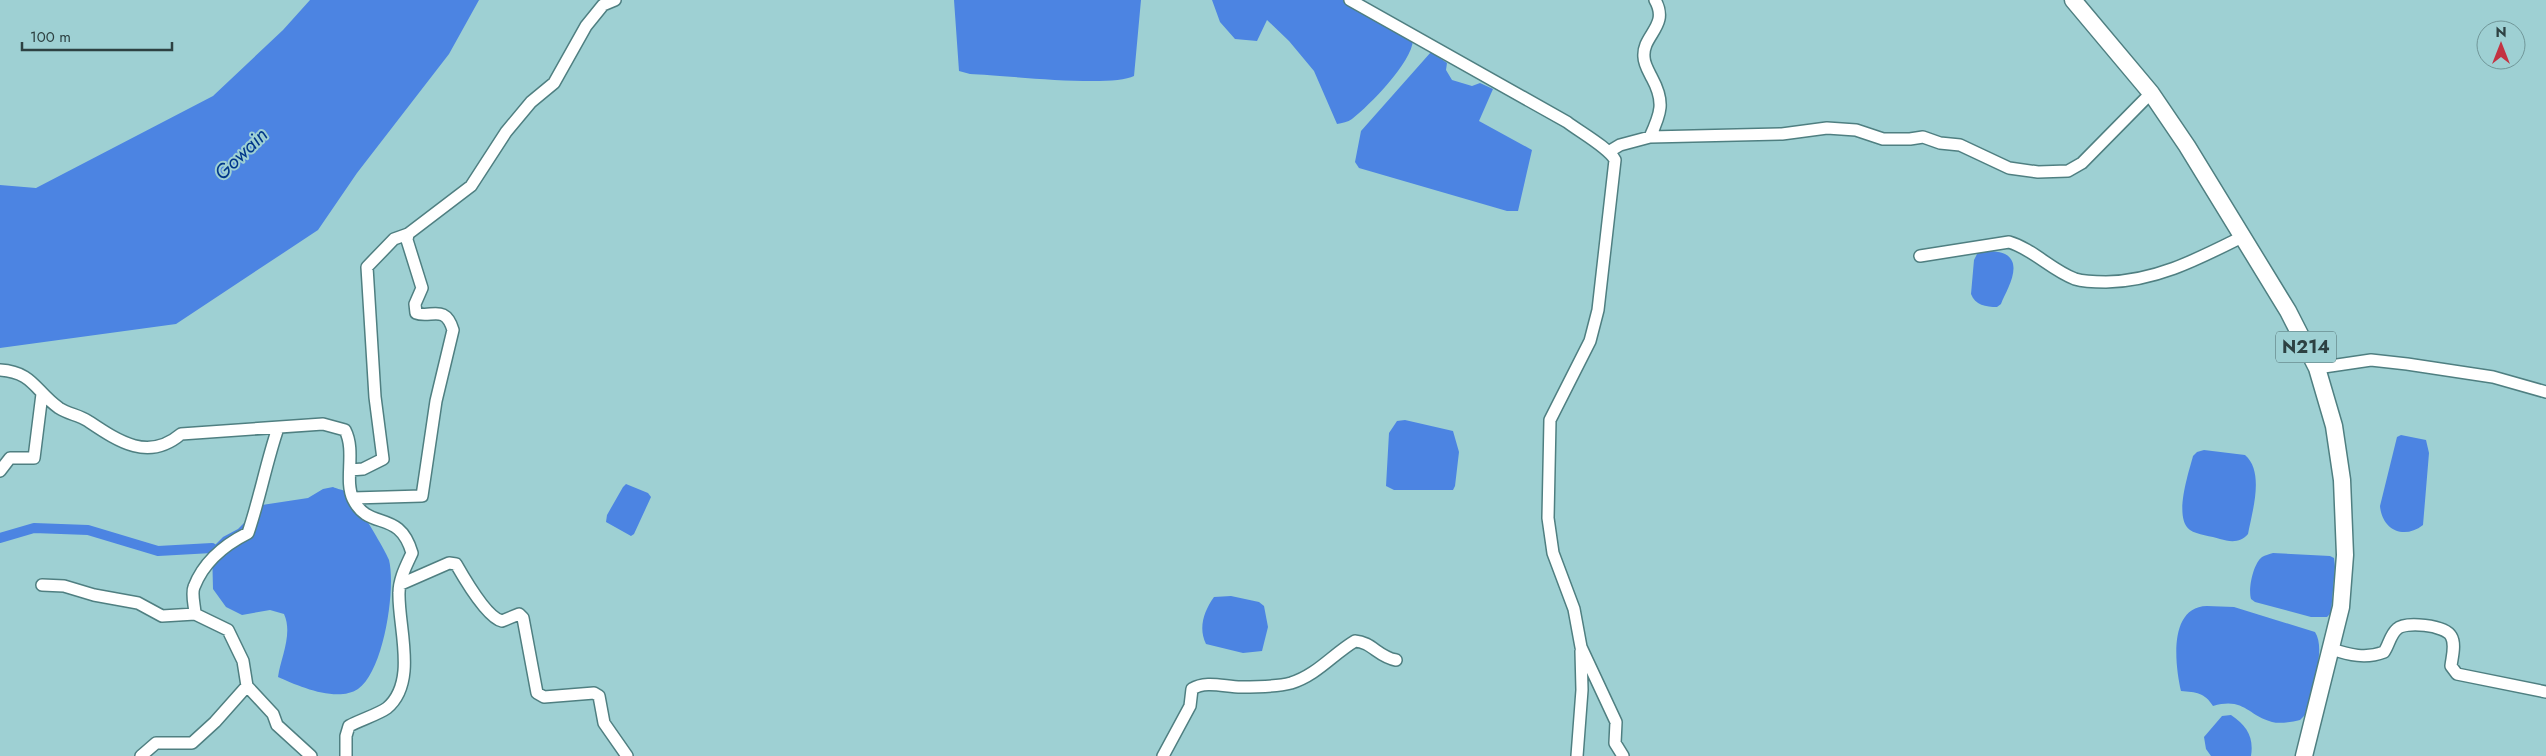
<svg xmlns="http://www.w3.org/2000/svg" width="2546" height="756" font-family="Jost,sans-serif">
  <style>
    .water { fill: #4c84e2 }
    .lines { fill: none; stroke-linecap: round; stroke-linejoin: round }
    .canal { stroke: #4c84e2; stroke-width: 10 }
    .minor-casing { stroke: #4f7f81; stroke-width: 14 }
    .highway-casing { stroke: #4f7f81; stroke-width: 19 }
    .minor { stroke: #fff; stroke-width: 11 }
    .highway { stroke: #fff; stroke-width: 16 }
    .labels { text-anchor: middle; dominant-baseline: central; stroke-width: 4; stroke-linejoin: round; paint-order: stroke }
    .shield { fill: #9ed0d3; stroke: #4f6c6e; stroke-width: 1 }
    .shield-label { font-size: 18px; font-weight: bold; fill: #2d4142 }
    .water-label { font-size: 20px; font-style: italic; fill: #013789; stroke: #9ed0d3 }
  </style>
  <rect width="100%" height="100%" fill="#9ed0d3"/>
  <!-- water -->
  <path class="water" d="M310,0H479L449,54L357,173L318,230L176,324L0,348V185L36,188L213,96L283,30Z
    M954,0H1141L1134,76C1111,88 1002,75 970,74L959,71Z
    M1212,0H1344L1413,40C1412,62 1370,105 1352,119C1348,122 1342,123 1337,124L1314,71L1289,41L1267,20L1257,41L1235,39L1220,22Z
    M1431,52L1447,63L1446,70L1452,80L1472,86L1480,83L1493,89L1479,121L1532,150L1518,211H1507L1359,168L1355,162L1361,131Z
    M1981,250C1988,251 1999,251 2005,254C2024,264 2006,291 2001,304L1997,307C1986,307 1975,305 1971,294L1974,260L1978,252Z
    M1405,420L1453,431L1459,452L1455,486L1453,490H1394L1386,486L1389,433L1397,421Z
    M2401,435L2426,440L2429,453L2423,525C2404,540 2382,530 2380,506L2397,437Z
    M2204,450L2245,455C2265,472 2252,512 2248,534C2241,543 2230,542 2220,539C2212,536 2197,535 2190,530C2173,518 2189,472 2193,456L2197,452Z
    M626,484L648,493L651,497L634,534L631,536L606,522L607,515L623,487Z
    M333,487C337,489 344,490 347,492C353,496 387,553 389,560C396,588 384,671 358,689C337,703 298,686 278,677C281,657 293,634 284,614L270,610L242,615L226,607L213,589L212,548L223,537L238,529L262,505L308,498L323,489Z
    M2273,553L2330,556L2334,558L2335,567L2331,613L2327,617H2311L2255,602L2251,599C2248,589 2253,564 2262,557C2265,555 2270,554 2273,553Z
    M1231,596L1259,602L1264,606L1268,627L1262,651L1243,653L1206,644C1198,628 1204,611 1214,597Z
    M2207,606L2234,607L2315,632C2327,650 2310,694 2305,715L2300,720C2292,722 2280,724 2272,722C2247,715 2244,697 2213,706C2205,693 2196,692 2181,691C2175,665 2168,607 2207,606Z
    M2231,715C2247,726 2254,737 2251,756H2211L2206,749L2204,737L2222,716Z"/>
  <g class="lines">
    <!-- canal -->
    <path class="canal" d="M0,538L34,528L88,530L158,551L212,548"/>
    <!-- minor casing -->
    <g class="minor-casing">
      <path id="minor" d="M1350,0L1567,122C1580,132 1609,148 1615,160L1598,310L1590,341L1550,420L1548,518L1553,553L1574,609L1581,647L1616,722L1615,743L1623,756
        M1650,137C1661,113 1665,102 1652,78C1649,72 1644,64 1644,57C1642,35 1670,26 1655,0
        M1610,151L1620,145L1650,137L1782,134L1827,128L1856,130L1883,139H1910L1923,137L1940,143L1960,145L2009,168L2038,172L2068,171L2082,163L2151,93
        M1920,256L2009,242C2033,249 2051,270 2075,279C2085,282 2096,282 2106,282C2156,281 2198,259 2242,237
        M2317,368L2371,360L2407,364L2493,377L2546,392
        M0,370C33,372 35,391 59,408C68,414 79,415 88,421C118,441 148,462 181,434L323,424L345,430C356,451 344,480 353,499C369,532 399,508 412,553C406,566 399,579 399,593C398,627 418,682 387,708C379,714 360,720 349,726L346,736V756
        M350,470L363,469L383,459L375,397L367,267L394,239L408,234
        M0,471L10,458H34L42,394
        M353,498L422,496L436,401L453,330C445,303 430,319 416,313L415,304L422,288L407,240L408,234L471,186L506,132L531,102L554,83L586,26L603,5L615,0
        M401,584L449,563L456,564C464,578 487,618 502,621L519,614L523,618L537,693L544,697L594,693L599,696L604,723L627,756
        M42,585L64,586L94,595L138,603L162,616L195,614L228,630L243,661L247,686L273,714L277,725L311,756
        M195,614C195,607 191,594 194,587C204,561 224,545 248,533C260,498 266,463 278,428
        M2332,649C2349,655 2366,659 2384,652C2389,645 2390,635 2397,629C2405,621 2445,625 2451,636C2456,644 2452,657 2451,666L2457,674L2546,692
        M141,756L156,743H192L215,722L247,686
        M1163,756L1190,706L1192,689C1206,680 1225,687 1241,687C1257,687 1276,687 1291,683C1317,675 1333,654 1355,641C1372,642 1378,657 1396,660
        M1577,756L1582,690L1581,651"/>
    </g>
    <!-- highway casing -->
    <g class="highway-casing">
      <path id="highway" d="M2073,0L2151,93L2187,146L2288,311L2317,368L2334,426L2342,480L2345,555L2341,607L2304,756"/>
    </g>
    <!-- minor -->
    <use href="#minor" class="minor"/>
    <!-- highway -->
    <use href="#highway" class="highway"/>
  </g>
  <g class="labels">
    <!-- shield labels -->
    <rect class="shield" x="2276" y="331.5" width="60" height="31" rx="4"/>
    <g class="shield-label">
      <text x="2306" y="347">N214</text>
    </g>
    <!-- water labels -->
    <g class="water-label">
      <text transform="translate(241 154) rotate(-44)">Gowain</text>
    </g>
  </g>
  <!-- north arrow -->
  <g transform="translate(2501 45)"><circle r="24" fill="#9ed0d3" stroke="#719799"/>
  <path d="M0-4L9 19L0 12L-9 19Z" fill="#c33342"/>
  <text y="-8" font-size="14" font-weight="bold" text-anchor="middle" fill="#2d4142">N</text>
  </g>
  <!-- scale -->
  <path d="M22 42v8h150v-8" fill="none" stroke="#2d4142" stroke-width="2.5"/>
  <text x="30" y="42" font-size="15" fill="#2d4142" stroke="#9ed0d3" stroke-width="4" paint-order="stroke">100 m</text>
</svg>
